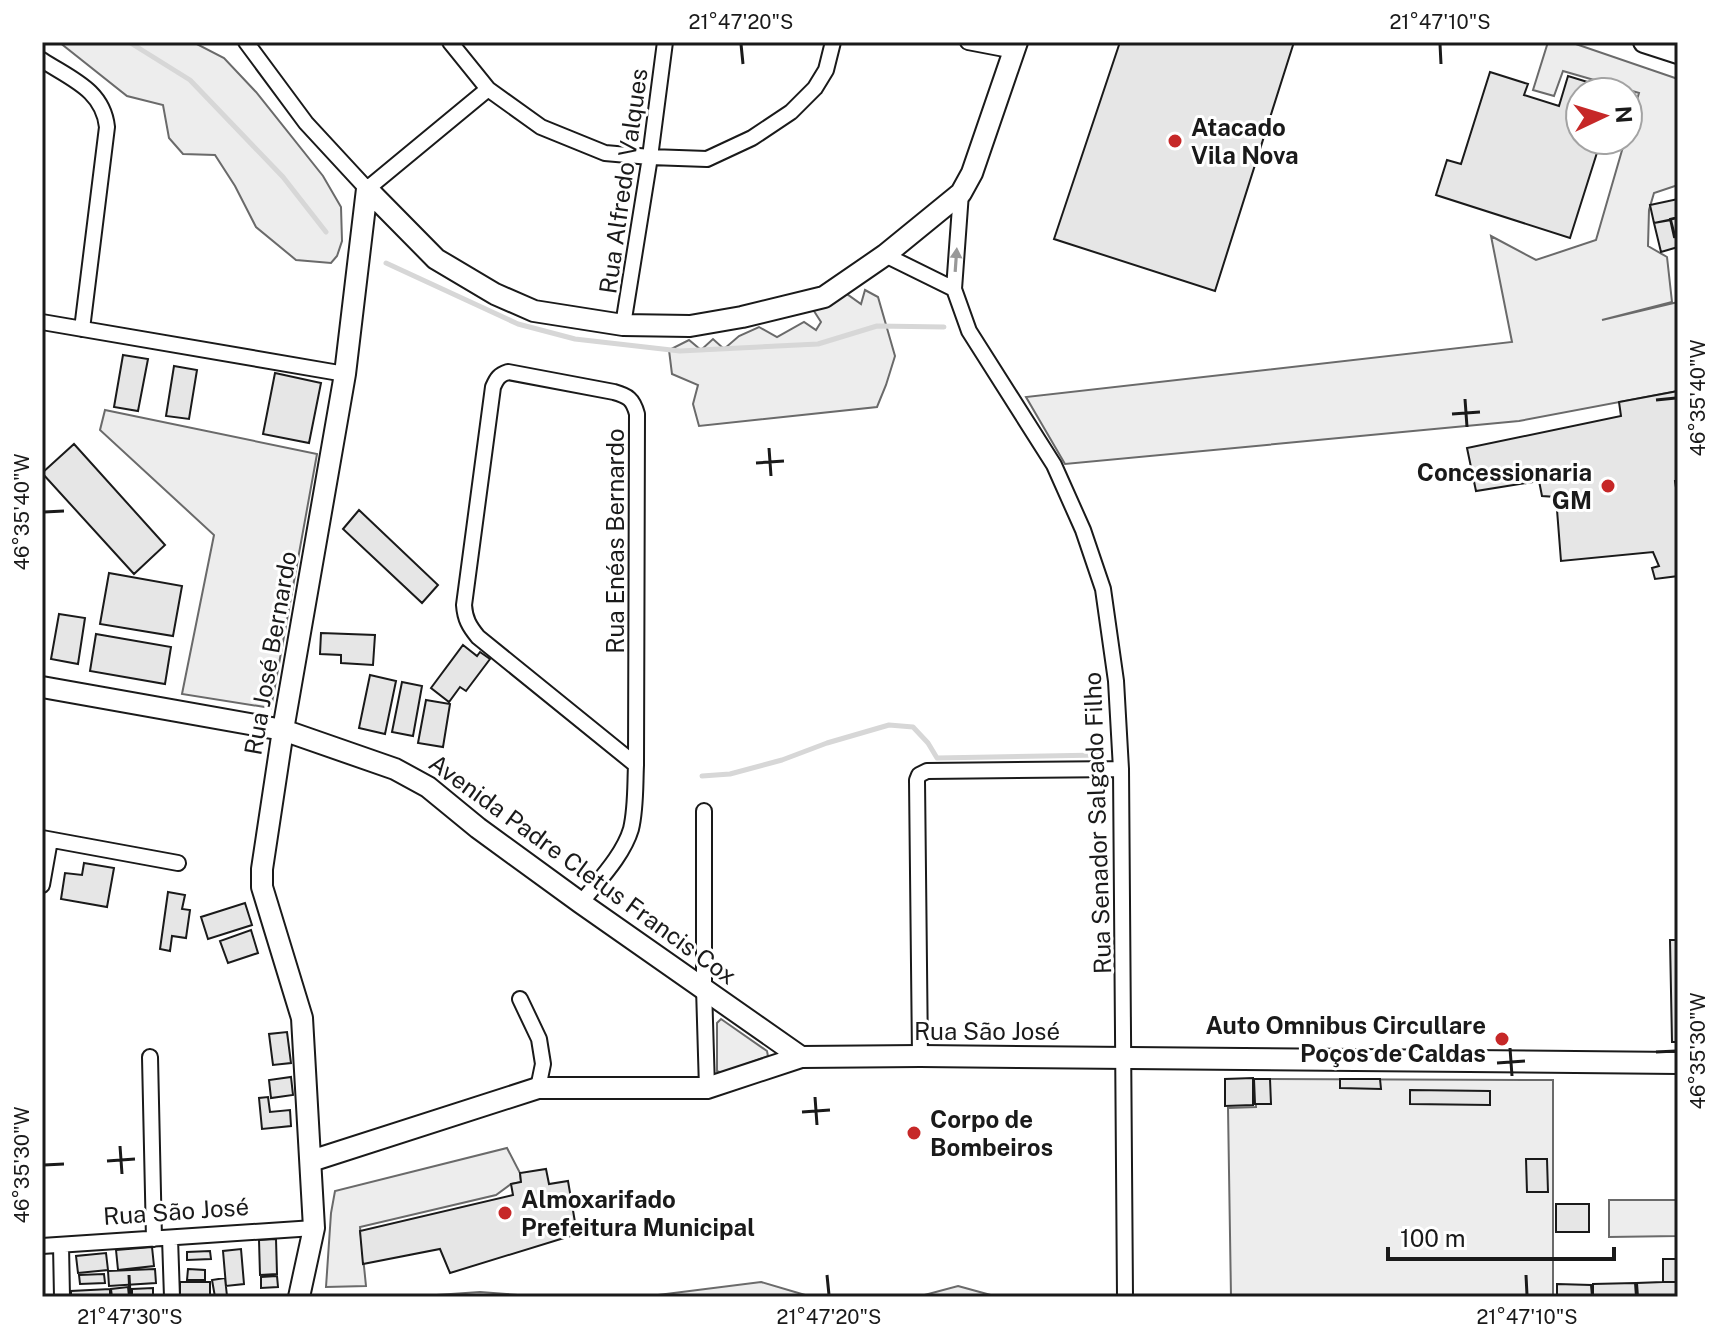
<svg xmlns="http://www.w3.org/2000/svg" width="1720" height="1339" font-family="'Public Sans',sans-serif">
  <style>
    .built { fill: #ededed; stroke: #6a6a6a; stroke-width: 2 }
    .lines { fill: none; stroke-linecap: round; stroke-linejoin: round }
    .stream { stroke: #d7d7d7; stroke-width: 5 }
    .building { fill: #e6e6e6; stroke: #1a1a1a; stroke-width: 2 }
    .street-casing { stroke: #1a1a1a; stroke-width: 18 }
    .secondary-casing { stroke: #1a1a1a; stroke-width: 24 }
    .street { stroke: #fff; stroke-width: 14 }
    .secondary { stroke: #fff; stroke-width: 20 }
    .oneway { fill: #989898 }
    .ticks { fill: none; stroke: #1a1a1a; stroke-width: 3 }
    .poi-dot { fill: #c62828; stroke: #fff; stroke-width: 3 }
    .labels { text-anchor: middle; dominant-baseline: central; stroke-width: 6; stroke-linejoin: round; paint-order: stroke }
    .poi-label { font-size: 24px; font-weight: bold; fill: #1a1a1a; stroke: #fff; text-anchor: start }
    .street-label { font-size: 24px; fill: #1a1a1a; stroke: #fff }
    .neatline { fill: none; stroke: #1a1a1a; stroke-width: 3 }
    .ticks-label { font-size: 20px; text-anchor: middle; fill: #1a1a1a }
  </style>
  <rect width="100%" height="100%" fill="#fff"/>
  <!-- built -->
  <path class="built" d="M59,42H193L224,58L256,92L323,176L341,207L342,241L337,256L331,263L296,260L256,227L235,186L215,155L183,154L169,138L163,105L127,96Z
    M1548,42H1570L1678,79V185L1654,193L1649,210L1648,246L1667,257L1672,302L1602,320L1678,302V391L1519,421L1065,464L1026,397L1512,342L1491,236L1536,260L1596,240L1625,140H1628V129L1639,93L1563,71L1554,96L1533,90Z
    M865,290L878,297L895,356L886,385L877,407L699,426L693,404L698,385L672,374L669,350L689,340L701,350L713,339L724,349L739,336L759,327L777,337L804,322L816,330L821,322L812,308L844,292L861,304Z
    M105,410L317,454L271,708L182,694L214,535L100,430Z
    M721,1019L767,1051L768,1056L722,1073L717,1071V1023Z
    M1254,1079L1553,1080V1297H1231L1228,1108L1256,1107Z
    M507,1148L520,1173L521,1182L511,1184L496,1195L360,1227L366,1286L326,1287L331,1213L335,1191Z
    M1609,1200H1678V1236L1609,1237Z
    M761,1282L812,1297H642Z
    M958,1286L998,1297H917Z
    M480,1292L544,1297H407Z"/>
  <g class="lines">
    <!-- stream -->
    <path class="stream" d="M129,42L190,80L283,177L326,232
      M386,263L518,324L575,339L680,351L818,344L877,326L944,327
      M702,776L730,774L782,760L827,743L889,725L913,727L928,743L937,758L1100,755"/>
  </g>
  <!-- building -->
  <path class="building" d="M1120,42H1294L1215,291L1054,239Z
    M1490,72L1528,84L1524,95L1559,106L1568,76L1617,91L1580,92V140H1601L1570,238L1436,195L1447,160L1461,164Z
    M1678,199V218L1654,223L1650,205Z
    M1678,217V236L1674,237L1670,219Z
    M1671,220L1678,247L1661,252L1654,223Z
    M123,355L148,359L138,411L114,407Z
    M174,366L197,370L189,419L166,416Z
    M275,373L321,383L309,443L263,434Z
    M1678,391V480L1675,481L1678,501V576L1655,579L1652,568L1659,566L1653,552L1561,561L1556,497L1542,496L1539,481L1476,491L1467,448L1621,416L1619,402Z
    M74,444L165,545L134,574L42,473Z
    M359,510L438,585L422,603L343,529Z
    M109,573L182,586L173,636L100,624Z
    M59,614L85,618L78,664L51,659Z
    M321,633L375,635L373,665L341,663V655L320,654Z
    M96,634L171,647L165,684L90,671Z
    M463,645L477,656L480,652L490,659L466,691L460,687L449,702L431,688Z
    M370,675L396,681L385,734L359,728Z
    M402,682L422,686L413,736L392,732Z
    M426,700L450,704L443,747L418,743Z
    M84,863L114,868L107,907L61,899L65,873L82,875Z
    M168,892L185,895L182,909L190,910L186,938L172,936L170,951L160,949Z
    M245,903L252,925L208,939L201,917Z
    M251,930L258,953L228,963L220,941Z
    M1670,940H1678V1042H1672Z
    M287,1032L291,1063L273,1065L269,1034Z
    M291,1077L293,1095L271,1098L269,1080Z
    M1253,1078V1105L1225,1106V1079Z
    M1254,1079H1270L1271,1104H1255Z
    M1340,1079H1380L1381,1089L1340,1088Z
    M1410,1090L1490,1091V1105L1410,1104Z
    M268,1097L270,1112L290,1110L291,1126L262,1129L259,1098Z
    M1526,1159H1547L1548,1192H1527Z
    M546,1169L549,1184L568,1181L577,1234L450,1273L440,1249L363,1264L360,1231L513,1195L511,1184L521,1182L520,1173Z
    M1556,1204H1589V1232H1556Z
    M276,1239L277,1274L260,1275L259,1240Z
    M152,1247L154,1266L118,1270L116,1250Z
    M241,1249L244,1284L226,1286L223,1251Z
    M210,1251L211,1259L187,1260V1252Z
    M106,1253L108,1270L78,1273L76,1256Z
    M1663,1259H1678V1282H1663Z
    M155,1269L156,1283L109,1286L108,1271Z
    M188,1269L205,1270V1280H187Z
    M104,1274L105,1283L80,1284L79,1275Z
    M277,1276L278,1287L261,1288V1277Z
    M225,1278L227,1296L215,1297L212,1280Z
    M180,1282H210V1297H180Z
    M1663,1282H1678V1297H1638L1637,1283Z
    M1635,1283L1636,1297H1593V1284Z
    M1557,1284L1591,1285L1592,1297H1557Z
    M128,1287L129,1297H112L111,1289Z
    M153,1288V1297H132V1289Z
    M110,1289V1297H71V1291Z"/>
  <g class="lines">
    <!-- street casing -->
    <g class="street-casing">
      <path id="street" d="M246,42L306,123L367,189L488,89
        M450,42L488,89L541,127L605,153L650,157L707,159L752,138L791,112L815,88L826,70L833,42
        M968,42L1015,51
        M42,60C71,79 103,90 107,127L82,329
        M885,255L954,289L961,193
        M954,289L969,331L1054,465L1083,530L1103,589L1116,681L1121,769L1125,1297
        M42,322L345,374
        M623,325L650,157L665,42
        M704,811V988L707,1088
        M42,838L178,863
        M42,885L50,840
        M581,903C598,881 623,856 631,829C636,808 635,786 636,765L637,414C633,399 628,396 614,392L508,372C499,375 497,378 493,387L464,605C465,619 469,626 478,637L636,765
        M520,999L539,1039L543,1064L538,1088
        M920,1056L917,780L919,775L927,771L1121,769
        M150,1057L154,1239
        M170,1238L172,1297
        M61,1245L62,1297
        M42,1246L314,1228"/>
    </g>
    <!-- secondary casing -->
    <g class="secondary-casing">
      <path id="secondary" d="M1644,42L1678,53
        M367,189L436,259L495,294L534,311L623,325L690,326L742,317L824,297L885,255L961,193L972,173L1017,42
        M42,687L283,730L395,769L428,787L478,828L581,903L801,1057
        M311,1161L538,1088H707L801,1057L920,1056L1678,1063
        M299,1297L314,1228L302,1018L262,887V869L283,730L345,374L367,189"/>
    </g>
    <!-- street -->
    <use href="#street" class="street"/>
    <!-- secondary -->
    <use href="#secondary" class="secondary"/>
  </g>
  <!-- one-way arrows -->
  <defs><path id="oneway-solid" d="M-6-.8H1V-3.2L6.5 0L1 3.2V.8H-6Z" transform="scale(2)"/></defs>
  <use class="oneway" href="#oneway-solid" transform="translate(956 260) rotate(-86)"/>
  <!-- ticks -->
  <path class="ticks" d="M741,44L743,64M1440,44L1441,64M1465,399L1467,427M1656,400L1676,398M1452,414L1480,412M769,448L771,476M756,463L784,461M44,512L64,511M1510,1048L1512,1076M1656,1052L1676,1051M1497,1063L1525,1061M815,1097L817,1125M802,1112L830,1110M120,1146L122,1174M107,1161L135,1159M44,1165L64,1164M129,1275L130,1295M827,1275L829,1295M1526,1275L1527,1295"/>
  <!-- markers -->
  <g class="poi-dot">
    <circle cx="1175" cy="141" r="8"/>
    <circle cx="1608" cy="486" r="8"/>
    <circle cx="1502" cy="1039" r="8"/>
    <circle cx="914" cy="1133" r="8"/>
    <circle cx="505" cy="1213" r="8"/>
  </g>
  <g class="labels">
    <!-- poi labels -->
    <g class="poi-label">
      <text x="1191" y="127">Atacado<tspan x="1191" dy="28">Vila Nova</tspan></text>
      <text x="1592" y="472" text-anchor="end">Concessionaria<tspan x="1592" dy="28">GM</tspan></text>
      <text x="1486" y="1025" text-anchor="end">Auto Omnibus Circullare<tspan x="1486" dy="28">Poços de Caldas</tspan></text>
      <text x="930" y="1119">Corpo de<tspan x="930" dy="28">Bombeiros</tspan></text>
      <text x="521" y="1199">Almoxarifado<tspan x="521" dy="28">Prefeitura Municipal</tspan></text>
    </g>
    <!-- street labels -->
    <g class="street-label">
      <text transform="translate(623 181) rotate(-82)">Rua Alfredo Valques</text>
      <text transform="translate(615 541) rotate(-90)">Rua Enéas Bernardo</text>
      <text transform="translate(270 653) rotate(-80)">Rua José Bernardo</text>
      <text transform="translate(1097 823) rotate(-92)">Rua Senador Salgado Filho</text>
      <text transform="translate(583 869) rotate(36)">Avenida Padre Cletus Francis Cox</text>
      <text x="987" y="1031">Rua São José</text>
      <text transform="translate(176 1211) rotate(-4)">Rua São José</text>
    </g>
  </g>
  <!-- border -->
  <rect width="1720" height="1339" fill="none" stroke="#ffffff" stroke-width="88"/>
  <!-- north arrow -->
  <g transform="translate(1604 116) rotate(86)"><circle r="38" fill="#ffffff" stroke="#a3a3a3" stroke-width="2"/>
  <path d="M0-6L14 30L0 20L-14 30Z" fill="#c62828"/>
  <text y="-12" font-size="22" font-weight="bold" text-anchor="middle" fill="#1a1a1a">N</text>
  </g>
  <!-- scale -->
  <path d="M1388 1247v12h226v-12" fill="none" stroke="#1a1a1a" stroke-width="4"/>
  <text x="1400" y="1247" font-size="24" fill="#1a1a1a" stroke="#ffffff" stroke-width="6" paint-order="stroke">100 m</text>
  <rect x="44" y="44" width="1632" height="1251" class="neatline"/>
  <g class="ticks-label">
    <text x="741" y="29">21°47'20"S</text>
    <text x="1440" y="29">21°47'10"S</text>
    <text transform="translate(1698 398) rotate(-90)" y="7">46°35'40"W</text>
    <text transform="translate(22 512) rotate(-90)" y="7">46°35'40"W</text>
    <text transform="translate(1698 1051) rotate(-90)" y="7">46°35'30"W</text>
    <text transform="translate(22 1165) rotate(-90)" y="7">46°35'30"W</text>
    <text x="130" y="1324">21°47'30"S</text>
    <text x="829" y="1324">21°47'20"S</text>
    <text x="1527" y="1324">21°47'10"S</text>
  </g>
</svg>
